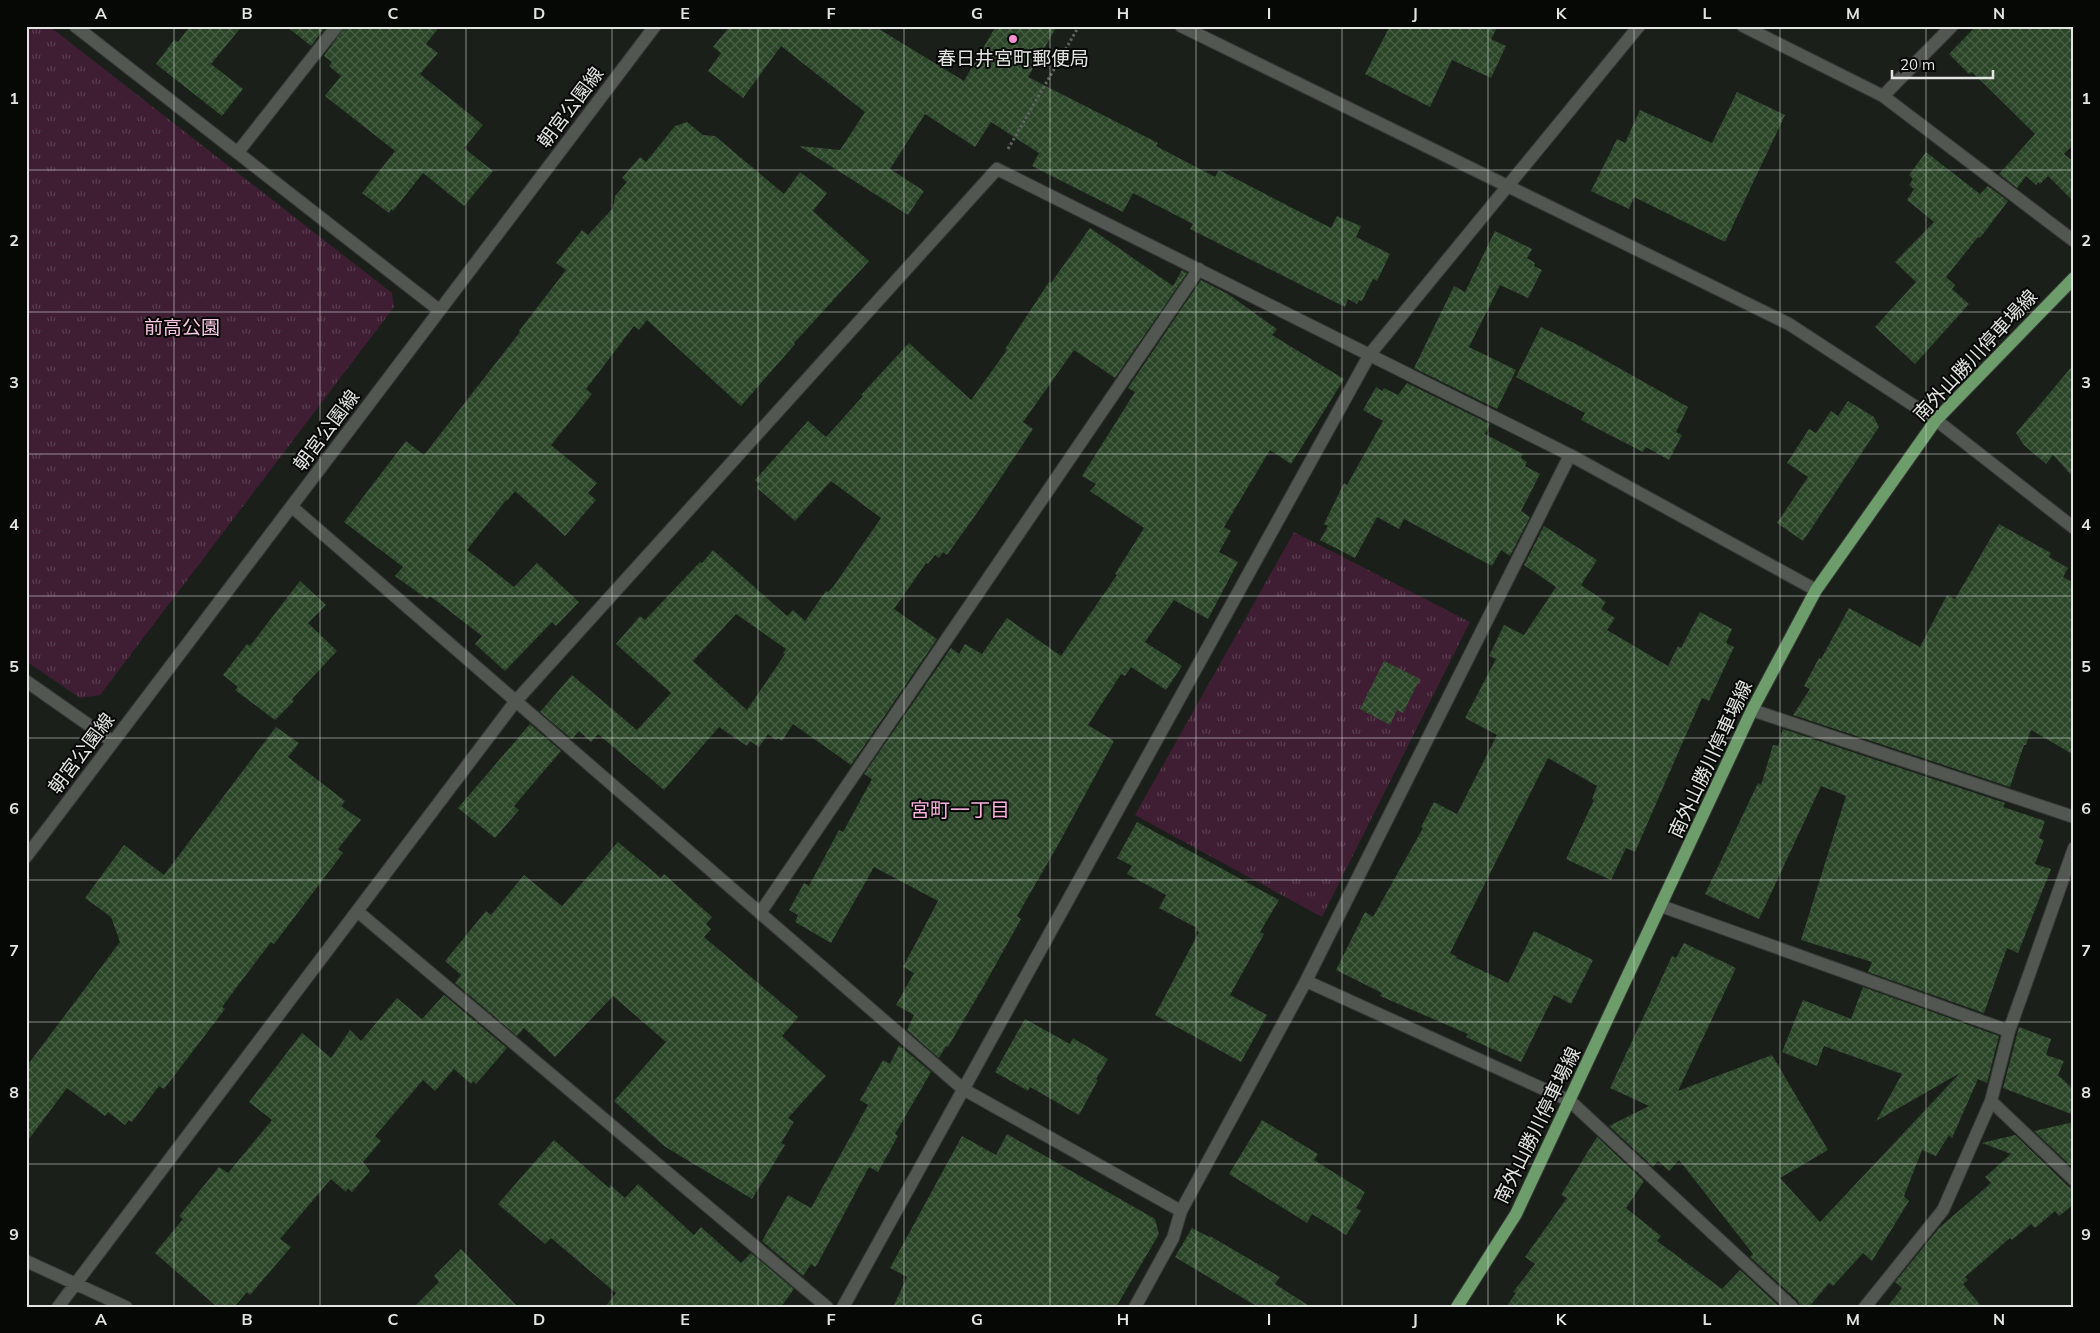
<svg xmlns="http://www.w3.org/2000/svg" width="2100" height="1333" font-family="Mulish,'Noto Sans JP',sans-serif">
  <style>
    .park { fill: url(#park-tufts) }
    .building { fill: url(#building-cross-hatch); fill-rule: evenodd }
    .lines { fill: none; stroke-linecap: round; stroke-linejoin: round }
    .minor-casing { stroke: #363935; stroke-width: 14 }
    .major-casing { stroke: #363935; stroke-width: 14 }
    .path { stroke: #5e635e; stroke-width: 3; stroke-dasharray: 2.5 2.5; stroke-linecap: butt }
    .minor { stroke: #525752; stroke-width: 12 }
    .major { stroke: #6d9d6b; stroke-width: 12 }
    .grid { fill: none; stroke: #e2e5e1; stroke-width: 1; stroke-opacity: 0.55 }
    .poi-dot { fill: #f690d0; stroke: #060806; stroke-width: 2 }
    .labels { text-anchor: middle; dominant-baseline: central; stroke-width: 4; stroke-linejoin: round; paint-order: stroke }
    .poi-label { font-size: 19px; fill: #e2e5e1; stroke: #060806 }
    .street-label { font-size: 19px; fill: #e2e5e1; stroke: #060806 }
    .park-label { font-size: 19px; fill: #fac5e4; stroke: #060806 }
    .neighbourhood-label { font-size: 20px; fill: #f8b0dc; stroke: #060806 }
    .neatline { fill: none; stroke: #e2e5e1; stroke-width: 2 }
    .grid-label { font-size: 16px; text-anchor: middle; font-weight: bold; fill: #e2e5e1 }
  </style>
  <defs>
    <pattern id="park-tufts" width="24" height="20" patternUnits="userSpaceOnUse" patternTransform="scale(1.25)"><rect width="24" height="20" fill="#3f1e33"/><path d="M3 7l-1-3M5 7V3M7 7l1-3M15 17l-1-3M17 17v-4M19 17l1-3" fill="none" stroke="#5a3f50"/></pattern>
    <pattern id="building-cross-hatch" width="8" height="8" patternUnits="userSpaceOnUse" patternTransform="scale(1.25)"><rect width="8" height="8" fill="#2a4528"/><path d="M0 0l8 8M0 8l8-8" fill="none" stroke="#496047"/></pattern>
  </defs>
  <rect width="100%" height="100%" fill="#1a1f1a"/>
  <!-- park -->
  <path class="park" d="M26,26H49L392,293L394,307L100,695L80,698L26,661Z
    M1294,532L1470,622L1322,917L1135,815Z"/>
  <!-- building -->
  <path class="building" d="M190,26H242L211,64L243,89L222,116L156,64L174,40L178,42Z
    M286,26H326L311,46Z
    M345,26H440L426,44L438,53L420,74L483,125L464,148L493,171L464,206L423,173L393,211L391,209L389,213L362,193L395,151L325,96L341,76L329,66L332,62L324,56Z
    M730,26H874L964,81L996,26H1057L1028,77L1158,143L1156,146L1215,177L1219,170L1331,228L1337,216L1361,226L1356,237L1390,254L1377,281L1373,279L1362,301L1359,300L1357,304L1348,299L1345,307L1190,229L1193,224L1133,193L1123,212L1032,166L1039,153L991,122L975,147L925,114L890,169L924,191L908,215L799,146L840,150L865,112L781,46L743,98L708,71L721,53L713,47Z
    M1390,26H1498L1491,39L1506,46L1491,78L1452,60L1430,107L1365,74Z
    M1976,26H2074V144L2064,154L2074,162V202L2048,176L2040,184L2038,182L2036,185L2026,176L2017,188L1999,174L2035,134L1972,72L1969,74L1949,54Z
    M1737,92L1785,115L1725,242L1634,197L1629,209L1591,191L1617,139L1625,143L1640,110L1712,143Z
    M687,122L703,135L715,136L784,194L800,172L827,193L813,211L869,261L794,343L795,344L741,406L647,320L639,330L634,326L586,389L592,394L551,445L597,483L588,493L596,500L565,536L515,491L507,501L506,500L467,550L514,587L537,563L579,602L556,626L552,622L505,671L475,644L482,636L430,596L427,599L395,576L403,567L344,522L406,441L424,455L520,332L519,331L566,270L556,263L582,230L588,235L613,208L615,196L627,182L622,178L640,157L646,162L675,126Z
    M1926,152L1980,194L1988,186L2008,201L1980,238L1978,237L1946,277L1955,285L1952,289L1969,304L1915,364L1875,327L1916,282L1895,262L1934,222L1907,200L1914,189L1909,185L1913,179L1909,175Z
    M1090,228L1173,286L1182,270L1187,273L1115,378L1074,350L1023,422L1033,429L984,503L947,555L943,552L939,558L935,555L928,564L926,563L894,609L937,639L851,765L793,724L782,741L778,738L776,740L768,734L759,747L750,741L747,746L719,727L664,790L598,734L591,742L579,731L572,739L540,712L572,675L637,730L671,693L616,644L640,616L645,620L700,562L702,563L713,550L787,616L793,610L805,621L826,591L828,592L833,587L881,518L831,481L795,521L757,488L760,484L755,480L808,421L826,437L863,396L861,395L909,343L971,400L1007,350L1005,349L1049,282L1051,283ZM736,614L786,649L783,653L785,654L747,710L693,661Z
    M1495,231L1532,249L1527,258L1535,263L1534,266L1542,270L1528,298L1500,285L1469,347L1516,370L1497,409L1414,368L1454,286L1465,292Z
    M1201,280L1228,294L1277,329L1272,335L1344,379L1291,464L1270,450L1224,527L1231,531L1219,552L1238,562L1208,619L1174,600L1145,642L1182,666L1166,690L1131,667L1125,676L1121,674L1088,725L1114,741L1058,845L1017,916L1021,919L986,982L948,1047L946,1046L939,1058L907,1030L914,1015L896,1005L914,973L903,967L938,901L874,867L831,943L795,922L798,915L789,910L804,883L809,886L839,830L843,832L872,779L864,774L951,648L959,654L965,644L982,654L1007,618L1061,656L1117,575L1115,574L1144,528L1090,491L1096,484L1082,476L1135,392L1128,388Z
    M1541,327L1580,346L1688,407L1676,432L1682,435L1669,460L1646,447L1643,452L1604,432L1581,420L1585,413L1516,377Z
    M2074,364V478L2053,455L2046,464L2024,445L2016,433Z
    M1407,383L1490,424L1485,434L1523,454L1521,458L1527,462L1525,466L1540,474L1521,511L1530,517L1510,556L1501,550L1492,566L1404,519L1399,529L1377,517L1355,558L1320,540L1328,526L1324,524L1344,483L1347,485L1383,421L1363,410L1376,387L1382,391L1384,388L1398,395Z
    M1848,401L1874,417L1879,427L1803,541L1777,523L1808,477L1787,463L1809,429L1816,433L1831,411L1838,416Z
    M1999,524L2051,553L2049,557L2068,568L2063,577L2074,583V755L2031,730L2026,745H2024L2010,787L1793,715L1810,689L1804,686L1819,658L1821,659L1849,608L1920,647L1947,595L1955,599Z
    M1544,526L1597,560L1581,585L1606,602L1601,609L1615,618L1607,630L1668,666L1678,646L1681,648L1700,612L1732,629L1726,643L1734,647L1709,701L1702,698L1635,852L1626,848L1611,880L1566,859L1594,800L1592,799L1597,786L1548,758L1450,953L1457,957L1456,958L1508,983L1534,931L1593,960L1571,1004L1554,995L1521,1062L1466,1037L1468,1034L1380,996L1382,993L1336,970L1365,912L1373,917L1423,828L1421,827L1434,802L1457,814L1497,735L1465,718L1496,659L1489,656L1504,625L1524,635L1556,587L1524,565Z
    M300,581L326,605L308,623L337,651L292,699L294,701L275,720L235,690L238,687L223,675L247,644L250,646Z
    M1384,661L1420,679L1403,713L1397,710L1390,725L1360,709Z
    M530,724L561,751L514,806L519,810L495,838L458,808Z
    M276,727L299,743L288,757L345,801L341,806L361,820L338,849L343,853L274,944L271,942L236,988L222,1007L225,1009L164,1089L159,1086L132,1122L129,1120L125,1125L108,1112L105,1116L67,1088L26,1143V1067L120,942L111,917L85,898L124,845L164,875Z
    M1783,729L2005,803L2003,807L2045,821L2039,838L2044,840L2035,864L2051,869L2018,953L2007,948L1984,1013L1868,972L1872,962L1801,940L1846,796L1821,786L1759,919L1705,894L1758,783L1761,785L1773,745L1778,746Z
    M1137,822L1279,900L1260,932L1264,934L1230,995L1267,1015L1241,1062L1155,1015L1199,932L1195,930L1197,928L1159,908L1166,895L1127,874L1132,866L1117,858Z
    M618,842L661,878L664,874L712,917L706,924L711,929L704,937L798,1017L782,1036L826,1076L788,1118L794,1122L781,1143L785,1145L752,1199L664,1146L614,1101L666,1042L613,996L555,1057L524,1028L517,1036L455,983L461,975L445,961L486,911L491,915L524,875L562,906Z
    M1684,943L1736,968L1678,1091L1772,1055L1828,1150L1780,1178L1820,1222L1960,1073L1876,1121L1902,1074L1824,1046L1817,1066L1782,1052L1803,1000L1851,1019L1863,987L1999,1036L1987,1083L1978,1079L1952,1138L1949,1135L1936,1156L1922,1150L1904,1196L1909,1201L1872,1261L1863,1253L1833,1286L1829,1283L1809,1307H1800L1798,1301L1750,1257L1753,1254L1679,1160L1669,1171L1658,1161L1653,1167L1609,1126L1649,1106L1610,1088L1672,956L1676,958Z
    M444,995L507,1048L476,1084L473,1081L471,1084L454,1069L435,1091L423,1080L375,1136L381,1141L363,1162L370,1171L352,1192L348,1188L346,1192L331,1179L280,1239L291,1247L250,1295L247,1292L234,1307H217L155,1253L183,1219L179,1216L219,1167L228,1173L272,1120L249,1102L302,1033L331,1058L350,1030L361,1041L397,998L422,1019Z
    M1025,1019L1070,1044L1073,1038L1108,1059L1096,1079L1098,1080L1079,1115L1030,1087L1028,1091L995,1072Z
    M2019,1027L2051,1039L2046,1055L2064,1061L2058,1075L2074,1090V1115L2003,1088Z
    M899,1045L931,1072L895,1134L898,1136L878,1172L869,1167L818,1263L815,1267L811,1264L803,1276L762,1241L788,1195L811,1208L868,1105L860,1100L883,1060L890,1064Z
    M1262,1120L1318,1154L1314,1160L1365,1192L1356,1208L1361,1211L1346,1235L1312,1214L1307,1223L1229,1174Z
    M2074,1122V1169L2034,1131Z
    M1007,1134L1155,1219L1159,1234L1116,1307H893L907,1277L890,1268L962,1136L996,1155Z
    M2015,1135L2068,1186L2074,1188V1204L2059,1216L2055,1211L2035,1228L2031,1224L2012,1240L2010,1238L1965,1277L1968,1280L1963,1284L1982,1307H1887L1902,1288L1895,1282L1939,1228L1991,1183L1985,1177L2011,1154L1982,1143Z
    M1597,1137L1644,1181L1626,1208L1661,1236L1657,1241L1722,1289L1740,1270L1780,1307H1506L1516,1293L1513,1292L1535,1264L1525,1257L1567,1198L1561,1195Z
    M554,1140L609,1188L610,1185L625,1198L638,1184L694,1235L701,1227L741,1263L751,1253L794,1289L781,1307H605L616,1293L551,1238L545,1244L498,1204Z
    M1192,1228L1209,1237L1210,1236L1280,1277L1275,1284L1311,1307H1258L1175,1257Z
    M461,1249L518,1307H414L439,1282L434,1276Z"/>
  <g class="lines">
    <!-- minor casing -->
    <g class="minor-casing">
      <path id="minor" d="M75,26L439,310
        M1181,26L1789,324L1936,420L2074,528
        M1743,26L1883,96L2074,241
        M1883,96L1952,26
        M238,152L337,26
        M292,507L963,1089L1181,1211
        M26,681L113,742
        M1752,710L2074,817
        M26,857L655,26
        M1661,906L2009,1031
        M357,911L827,1307
        M760,913L1199,269
        M1306,981L1570,1101L1792,1307
        M1991,1101L2074,1180
        M26,1261L126,1307
        M58,1307L515,702L997,169L1570,455L1816,590
        M843,1307L1370,354L1639,26
        M1135,1307L1173,1238L1181,1211L1306,981L1570,455
        M1865,1307L1943,1210L1991,1101L2009,1031L2074,848"/>
    </g>
    <!-- major casing -->
    <g class="major-casing">
      <path id="major" d="M1457,1307L1516,1214L1752,710L1816,590L1936,420L2074,278"/>
    </g>
    <!-- path -->
    <path class="path" d="M1008,149L1079,26"/>
    <!-- minor -->
    <use href="#minor" class="minor"/>
    <!-- major -->
    <use href="#major" class="major"/>
  </g>
  <!-- grid -->
  <path class="grid" d="M174,26V1307M320,26V1307M466,26V1307M612,26V1307M758,26V1307M904,26V1307M1050,26V1307M1196,26V1307M1342,26V1307M1488,26V1307M1634,26V1307M1780,26V1307M1926,26V1307M26,170H2074M26,312H2074M26,454H2074M26,596H2074M26,738H2074M26,880H2074M26,1022H2074M26,1164H2074"/>
  <!-- markers -->
  <circle class="poi-dot" cx="1013" cy="39" r="5"/>
  <g class="labels">
    <!-- poi labels -->
    <g class="poi-label">
      <text x="1013" y="58">春日井宮町郵便局</text>
    </g>
    <!-- street labels -->
    <g class="street-label">
      <text transform="translate(570 107) rotate(-53)">朝宮公園線</text>
      <text transform="translate(1975 355) rotate(-47)">南外山勝川停車場線</text>
      <text transform="translate(326 430) rotate(-53)">朝宮公園線</text>
      <text transform="translate(81 753) rotate(-53)">朝宮公園線</text>
      <text transform="translate(1710 759) rotate(-65)">南外山勝川停車場線</text>
      <text transform="translate(1537 1125) rotate(-64)">南外山勝川停車場線</text>
    </g>
    <!-- park labels -->
    <g class="park-label">
      <text x="182" y="327">前高公園</text>
    </g>
    <!-- neighbourhood labels -->
    <g class="neighbourhood-label">
      <text x="960" y="809">宮町一丁目</text>
    </g>
  </g>
  <!-- border -->
  <rect width="2100" height="1333" fill="none" stroke="#060806" stroke-width="55"/>
  <!-- scale -->
  <path d="M1892 70v8h101v-8" fill="none" stroke="#e2e5e1" stroke-width="2.5"/>
  <text x="1900" y="70" font-size="15" fill="#e2e5e1" stroke="#060806" stroke-width="4" paint-order="stroke">20 m</text>
  <rect x="28" y="28" width="2044" height="1278" class="neatline"/>
  <g class="grid-label">
    <text x="101" y="19">A</text>
    <text x="247" y="19">B</text>
    <text x="393" y="19">C</text>
    <text x="539" y="19">D</text>
    <text x="685" y="19">E</text>
    <text x="831" y="19">F</text>
    <text x="977" y="19">G</text>
    <text x="1123" y="19">H</text>
    <text x="1269" y="19">I</text>
    <text x="1415" y="19">J</text>
    <text x="1561" y="19">K</text>
    <text x="1707" y="19">L</text>
    <text x="1853" y="19">M</text>
    <text x="1999" y="19">N</text>
    <text x="14" y="104">1</text>
    <text x="2086" y="104">1</text>
    <text x="14" y="246">2</text>
    <text x="2086" y="246">2</text>
    <text x="14" y="388">3</text>
    <text x="2086" y="388">3</text>
    <text x="14" y="530">4</text>
    <text x="2086" y="530">4</text>
    <text x="14" y="672">5</text>
    <text x="2086" y="672">5</text>
    <text x="14" y="814">6</text>
    <text x="2086" y="814">6</text>
    <text x="14" y="956">7</text>
    <text x="2086" y="956">7</text>
    <text x="14" y="1098">8</text>
    <text x="2086" y="1098">8</text>
    <text x="14" y="1240">9</text>
    <text x="2086" y="1240">9</text>
    <text x="101" y="1325">A</text>
    <text x="247" y="1325">B</text>
    <text x="393" y="1325">C</text>
    <text x="539" y="1325">D</text>
    <text x="685" y="1325">E</text>
    <text x="831" y="1325">F</text>
    <text x="977" y="1325">G</text>
    <text x="1123" y="1325">H</text>
    <text x="1269" y="1325">I</text>
    <text x="1415" y="1325">J</text>
    <text x="1561" y="1325">K</text>
    <text x="1707" y="1325">L</text>
    <text x="1853" y="1325">M</text>
    <text x="1999" y="1325">N</text>
  </g>
</svg>
